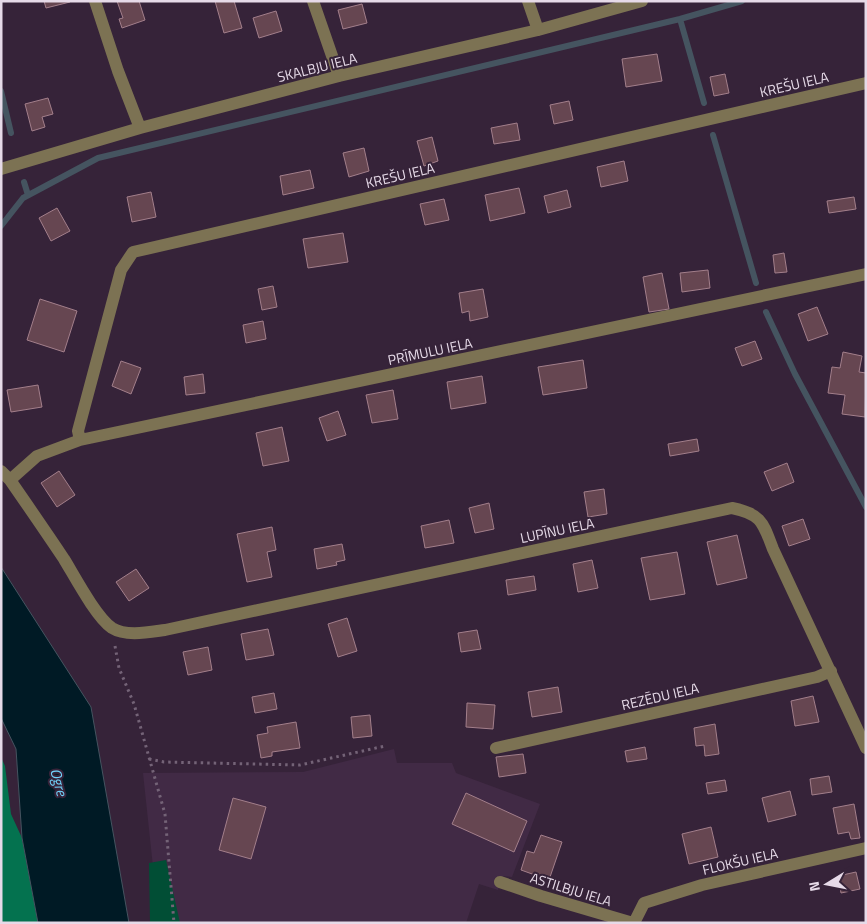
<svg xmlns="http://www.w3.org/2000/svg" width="867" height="924" font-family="'Titillium Web',sans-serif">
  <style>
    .built { fill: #412a45 }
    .green { fill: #014e35 }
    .forest { fill: #04724f }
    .water { fill: #001a25; stroke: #455460 }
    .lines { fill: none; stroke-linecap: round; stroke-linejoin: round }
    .stream { stroke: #455460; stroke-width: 6 }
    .building { fill: #664651; stroke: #a37f8b }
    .path { stroke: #746377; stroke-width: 3; stroke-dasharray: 2.5 4; stroke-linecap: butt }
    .minor { stroke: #7c7253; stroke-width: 12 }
    .labels { text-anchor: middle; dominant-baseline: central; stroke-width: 4; stroke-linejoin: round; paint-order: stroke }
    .street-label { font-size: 14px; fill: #e6dae8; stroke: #362339 }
    .water-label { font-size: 15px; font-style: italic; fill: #71d2fa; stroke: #362339 }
  </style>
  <rect width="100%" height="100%" fill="#362339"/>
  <!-- built -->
  <path class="built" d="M394,749L397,763H452L456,773L540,804L512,877L503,876L498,890L479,884L466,923H159L143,773L303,772Z"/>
  <!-- green -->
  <path class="green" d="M166,860L180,923H150L149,863Z"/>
  <!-- forest -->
  <path class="forest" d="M1,757L5,766L11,814L22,838L38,923H1Z"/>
  <!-- water -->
  <path class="water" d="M1,567L91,707L129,923H38L22,838L16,749L1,718Z"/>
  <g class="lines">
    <!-- stream -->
    <path class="stream" d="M680,19L704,103
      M1,91L11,133
      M713,135L756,283
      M24,182L28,195
      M1,226L23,198L98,158L680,19L742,1
      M766,312L795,374L866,507"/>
  </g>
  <!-- building -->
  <path class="building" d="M44,1H70V2L46,8Z
    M117,1H139L145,20L122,28L119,19L123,18Z
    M215,1H234L242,28L224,33Z
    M362,4L367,23L343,29L338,10Z
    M276,11L282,31L259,38L253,18Z
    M657,54L662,81L626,87L622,59Z
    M725,74L729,93L714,96L710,77Z
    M48,98L53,114L42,117L45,127L32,131L25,104Z
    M569,101L573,120L554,124L550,105Z
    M517,123L520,140L494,144L491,128Z
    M432,137L438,161L424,166L417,141Z
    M364,148L369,171L349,177L343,153Z
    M624,161L628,181L601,187L597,167Z
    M310,170L314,188L283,195L280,176Z
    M519,188L525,213L490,221L485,195Z
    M567,190L571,207L548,213L544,196Z
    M151,192L156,217L132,222L127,197Z
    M854,197L856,209L829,213L827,201Z
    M444,199L449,220L425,225L420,204Z
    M57,208L70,231L51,241L39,218Z
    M343,233L348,262L308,268L303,239Z
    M784,253L787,272L775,273L773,255Z
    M708,270L710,288L682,292L680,273Z
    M662,273L669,309L649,312L643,277Z
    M273,286L277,307L262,310L258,289Z
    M483,289L488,317L470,321L469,311L462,313L459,293Z
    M40,299L77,311L64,352L27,340Z
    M817,307L828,334L808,341L798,314Z
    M263,321L266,339L246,343L243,325Z
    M755,341L762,359L742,366L735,348Z
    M843,352L862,356L859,372L866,373L865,417L842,414L845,395L828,393L832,367L840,368Z
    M583,360L587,388L543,395L538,367Z
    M121,361L141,368L131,394L112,386Z
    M203,374L205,393L186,395L184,377Z
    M482,376L486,403L451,409L447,382Z
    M38,385L42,407L11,412L7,390Z
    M393,390L398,419L372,423L366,395Z
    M338,411L346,435L327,441L319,418Z
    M282,427L289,461L263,466L256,433Z
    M697,439L699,451L670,456L668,444Z
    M787,463L794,482L772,491L764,472Z
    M59,471L75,495L57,507L41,483Z
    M604,489L607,514L588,517L584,492Z
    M489,503L494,529L475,533L469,508Z
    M803,519L810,539L789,546L782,526Z
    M449,520L454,543L425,548L421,526Z
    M272,527L276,550L267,552L272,577L247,582L237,534Z
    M737,535L747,578L717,585L707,542Z
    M342,544L345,560L336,562L337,565L317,569L314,549Z
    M677,552L685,594L650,600L641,558Z
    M592,560L598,588L578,592L573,564Z
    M136,569L149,588L129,601L116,582Z
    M534,576L536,590L508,595L506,580Z
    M347,618L357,651L338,657L328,624Z
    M268,629L274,655L246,660L241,634Z
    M477,630L481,649L461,652L458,633Z
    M208,647L212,670L188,675L183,652Z
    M558,687L562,712L532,717L528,692Z
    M274,693L277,709L255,713L252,697Z
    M813,696L819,722L795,726L791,701Z
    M467,703L495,705L493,729L466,727Z
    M370,715L372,736L353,738L351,717Z
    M296,722L300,748L272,752V756L261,758L257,735L268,733L267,727Z
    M715,724L719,754L705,756L704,745L696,746L694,728Z
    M645,747L647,759L627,762L625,751Z
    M523,754L526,773L499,777L496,757Z
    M829,776L832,792L812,795L810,779Z
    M725,780L727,791L708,794L706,783Z
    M790,791L796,815L768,822L762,798Z
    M466,793L527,821L514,852L452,824Z
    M233,798L266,807L251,859L219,850Z
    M854,804L860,838L851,839L849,832L838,834L833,808Z
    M711,827L718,857L689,864L682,834Z
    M541,835L562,842L549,880L521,870L527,851L534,853Z
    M856,872L860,889L841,893L838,876Z"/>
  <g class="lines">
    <!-- path -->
    <path class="path" d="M115,646L119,668L134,704L165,814L174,923
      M149,759L164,762L300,765L385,746"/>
    <!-- minor -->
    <path class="minor" d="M95,1L118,71L140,128
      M313,1L339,76
      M528,1L538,30
      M1,169L140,128L339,76L538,30L642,1
      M80,440L78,431L121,270L133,252L866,83
      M1,471L10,480C28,506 46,532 64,559C75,577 96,617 112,628C126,637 150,632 165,630L732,508C762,514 763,523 773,549L866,748
      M10,480L37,456L80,440L866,274
      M496,748L817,677L831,671
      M500,882L541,896L633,923
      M634,923L644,903L702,885L866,848"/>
  </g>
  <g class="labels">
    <!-- street labels -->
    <g class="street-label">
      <text transform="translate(317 67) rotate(-14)">SKALBJU IELA</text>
      <text transform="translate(794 84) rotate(-13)">KREŠU IELA</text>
      <text transform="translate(400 175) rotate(-13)">KREŠU IELA</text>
      <text transform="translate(430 351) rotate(-12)">PRĪMULU IELA</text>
      <text transform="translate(557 530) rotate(-12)">LUPĪNU IELA</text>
      <text transform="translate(660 696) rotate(-13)">REZĒDU IELA</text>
      <text transform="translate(740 861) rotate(-13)">FLOKŠU IELA</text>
      <text transform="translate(571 889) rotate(17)">ASTILBJU IELA</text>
    </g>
    <!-- water labels -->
    <g class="water-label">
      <text transform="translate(59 782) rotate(75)">Ogre</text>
    </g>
  </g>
  <!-- border -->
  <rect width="867" height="924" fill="none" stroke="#e6dae8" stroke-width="5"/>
  <!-- north arrow -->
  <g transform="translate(827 884) rotate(260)" stroke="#362339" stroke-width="4" paint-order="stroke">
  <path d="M0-4L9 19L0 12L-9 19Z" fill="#e6dae8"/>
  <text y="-8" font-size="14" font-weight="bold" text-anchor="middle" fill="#e6dae8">N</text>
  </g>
</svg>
